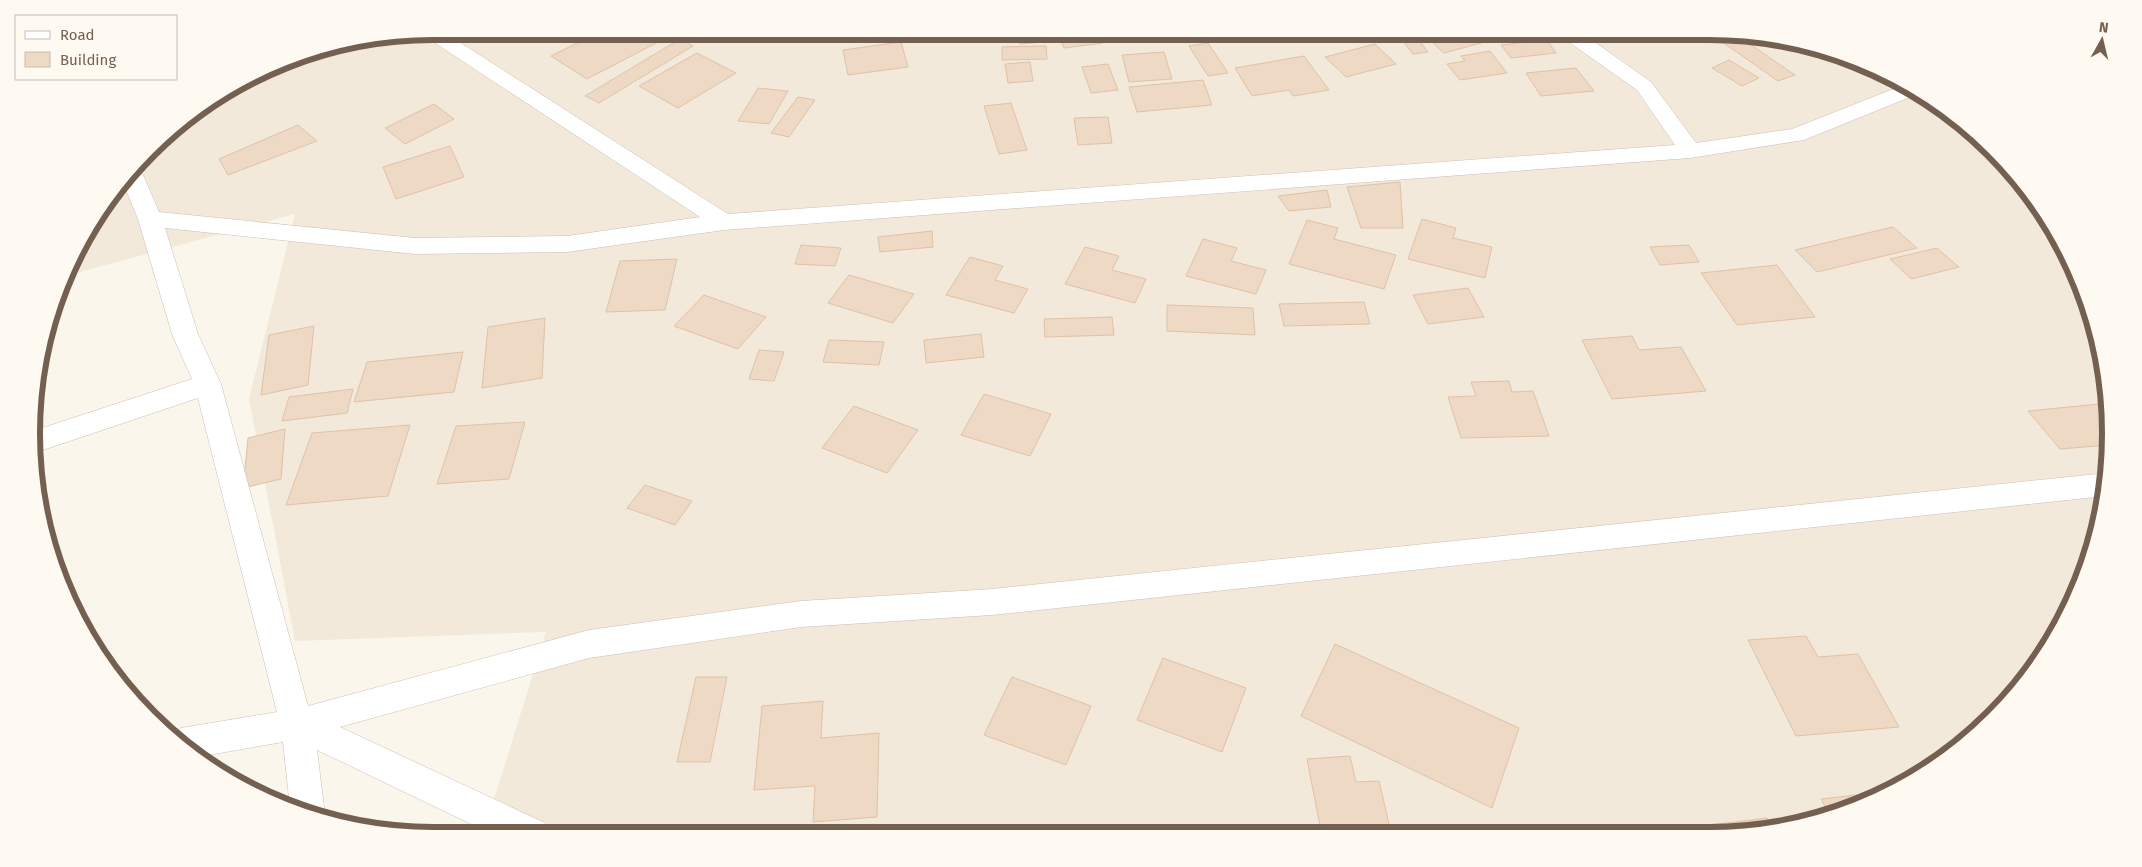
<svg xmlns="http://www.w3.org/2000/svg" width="2142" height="867" font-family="'Fira Sans',sans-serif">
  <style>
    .residential { fill: #f2e9da }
    .building { fill: #eed9c5; stroke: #dfc2a7 }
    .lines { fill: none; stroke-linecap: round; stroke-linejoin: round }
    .minor-casing { stroke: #ccbfb1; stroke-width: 1 }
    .minor { fill: #fff; fill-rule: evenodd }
    .rim { fill: none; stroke: #746050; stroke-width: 6 }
  </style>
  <rect width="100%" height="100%" fill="#fbf6eb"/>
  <!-- residential -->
  <path class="residential" d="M433,31H1708L1838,53L1909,85L1974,131L2027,188L2069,255L2097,329L2110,407L2107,486L2089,563L2043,657L1974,736L1886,794L1761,832L553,835L491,809L546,632L295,641L249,399L295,214L65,276L85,233L168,131L232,85L304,53Z"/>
  <!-- building -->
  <path class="building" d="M601,31H648L662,40L587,79L551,56Z
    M954,31H989L990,38L956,41Z
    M1018,31H1042L1044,42L1020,44Z
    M1073,31H1098L1103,43L1064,48L1058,33Z
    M1233,31H1278L1236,36Z
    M1395,31H1412L1428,52L1413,54Z
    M1420,31H1481L1492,40L1444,53Z
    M1731,35L1738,36L1795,75L1778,81L1718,39Z
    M680,39L693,46L599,103L585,96Z
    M1547,40L1556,53L1511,58L1501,45Z
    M901,42L908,67L848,75L843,50Z
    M1208,43L1228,73L1208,76L1189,46Z
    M1777,43L1802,47L1788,51Z
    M1375,44L1396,64L1346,77L1325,57Z
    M1046,46L1047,59L1002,60V47Z
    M1490,51L1507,73L1460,80L1447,64L1465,61L1461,56Z
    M1164,52L1172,79L1129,82L1122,55Z
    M697,53L736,73L678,108L639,86Z
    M1304,56L1329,90L1293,96L1289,90L1252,96L1235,68Z
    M1729,60L1759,78L1742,86L1712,68Z
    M1030,62L1033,81L1008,83L1005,64Z
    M1108,64L1118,90L1091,93L1082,67Z
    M1576,68L1594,91L1541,96L1526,73Z
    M1203,80L1212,105L1137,112L1129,87Z
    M758,88L788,91L769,124L738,121Z
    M798,97L815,100L789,137L771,133Z
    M1011,103L1027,150L999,154L984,106Z
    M434,104L454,119L405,144L385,128Z
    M1108,117L1112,143L1078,145L1074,118Z
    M298,125L317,141L228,175L219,159Z
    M1973,131H1974L2001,160L1998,161L1960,134Z
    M450,146L464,177L396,199L383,167Z
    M1400,182L1403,228H1361L1347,187Z
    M1327,190L1331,207L1289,211L1278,196Z
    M1422,219L1456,228L1453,238L1492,247L1485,278L1408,259Z
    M1307,220L1338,228L1334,239L1396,255L1384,289L1289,264Z
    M1893,227L1917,248L1817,272L1795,250Z
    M932,231L933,247L880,252L878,237Z
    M1203,239L1237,248L1231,261L1266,270L1256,294L1186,276Z
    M801,245L841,248L835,266L795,264Z
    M1689,245L1699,262L1660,265L1650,247Z
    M1085,247L1119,256L1112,270L1146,279L1135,303L1065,284Z
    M1937,248L1959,267L1911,279L1890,259Z
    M970,257L1003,266L995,280L1028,289L1014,313L946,295Z
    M677,259L665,310L606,312L620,261Z
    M1777,265L1815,317L1737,325L1701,273Z
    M849,275L914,294L893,323L828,303Z
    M1468,288L1484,317L1428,324L1413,295Z
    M704,295L766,317L738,349L674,326Z
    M1364,302L1370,324L1284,326L1279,304Z
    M1167,305L1253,308L1255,335L1167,331Z
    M1112,317L1114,335L1045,337L1044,319Z
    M545,318L542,378L482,388L488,327Z
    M314,326L308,385L261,395L269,335Z
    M981,334L984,357L926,363L924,340Z
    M1632,336L1639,350L1681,347L1706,391L1612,399L1582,340Z
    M829,340L884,342L879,365L823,362Z
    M759,350L784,352L774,381L749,379Z
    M463,352L454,392L354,402L367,362Z
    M1509,381L1512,392L1533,391L1549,436L1461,438L1448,397L1476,396L1471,382Z
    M353,389L347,413L282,421L289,397Z
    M984,394L1051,414L1030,456L961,435Z
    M2109,403V445L2060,449L2028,411Z
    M854,406L918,430L887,473L822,448Z
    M525,422L509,479L437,484L456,426Z
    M410,425L388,496L286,505L312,433Z
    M285,429L281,479L243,488L248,438Z
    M645,485L692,501L675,525L627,508Z
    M1806,636L1818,657L1858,654L1899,727L1796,736L1748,640Z
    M1335,644L1519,728L1492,808L1301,716Z
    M1163,658L1246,688L1222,752L1137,720Z
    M696,677H727L710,762H677Z
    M1012,677L1091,706L1066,765L984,735Z
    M823,701L821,738L879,733L877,817L813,822L815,786L754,790L762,706Z
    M1350,756L1356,782L1379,781L1390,828L1321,831L1307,759Z
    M1891,791L1886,794L1828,812L1821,799Z
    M1767,818L1773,829L1761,832H1713L1710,825Z"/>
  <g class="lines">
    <!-- minor casing -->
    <g class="minor-casing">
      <path id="minor" d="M434,31H442L728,214L1675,145L1637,90L1559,35L1556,31H1579L1651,82L1696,143L1792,129L1906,84L1920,93L1804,140L1690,158L724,230L567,252L415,254L165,228L198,334L221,384L308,706L589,630L801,601L992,589L2107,473L2105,496L992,615L801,627L589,658L340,727L545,823L550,835L496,836L317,750L325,815L324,818L304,814L290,807L283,742L197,757L189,753L170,733L181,728L277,712L198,398L37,452L36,430L192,379L172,334L138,219L124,185L137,169L143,175L159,212L415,238L567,236L700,217L420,33Z"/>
    </g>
    <!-- minor -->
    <use href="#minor" class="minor"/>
  </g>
  <!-- crop -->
  <path d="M0 0H2142V867H0ZM433 40H1709A393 393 0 0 1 2102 433V434A393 393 0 0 1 1709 827H433A393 393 0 0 1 40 434V433A393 393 0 0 1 433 40Z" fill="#fefaf1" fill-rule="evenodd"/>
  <path class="rim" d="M433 40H1709A393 393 0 0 1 2102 433V434A393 393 0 0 1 1709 827H433A393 393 0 0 1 40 434V433A393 393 0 0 1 433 40Z"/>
  <!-- legend -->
  <rect x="15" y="15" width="162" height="65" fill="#fefaf1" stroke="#c7bcb1"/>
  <rect x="25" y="31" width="25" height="8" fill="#ffffff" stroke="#c7bcb1"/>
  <text x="60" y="40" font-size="15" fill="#746050">Road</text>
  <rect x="25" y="52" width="25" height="15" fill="#eed9c5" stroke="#c7bcb1"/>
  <text x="60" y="65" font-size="15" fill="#746050">Building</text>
  <!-- north arrow -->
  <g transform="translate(2102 40) rotate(8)" stroke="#fefaf1" stroke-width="4" paint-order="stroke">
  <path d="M0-4L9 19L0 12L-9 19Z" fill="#746050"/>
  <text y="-8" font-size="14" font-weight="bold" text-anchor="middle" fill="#746050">N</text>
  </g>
</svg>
